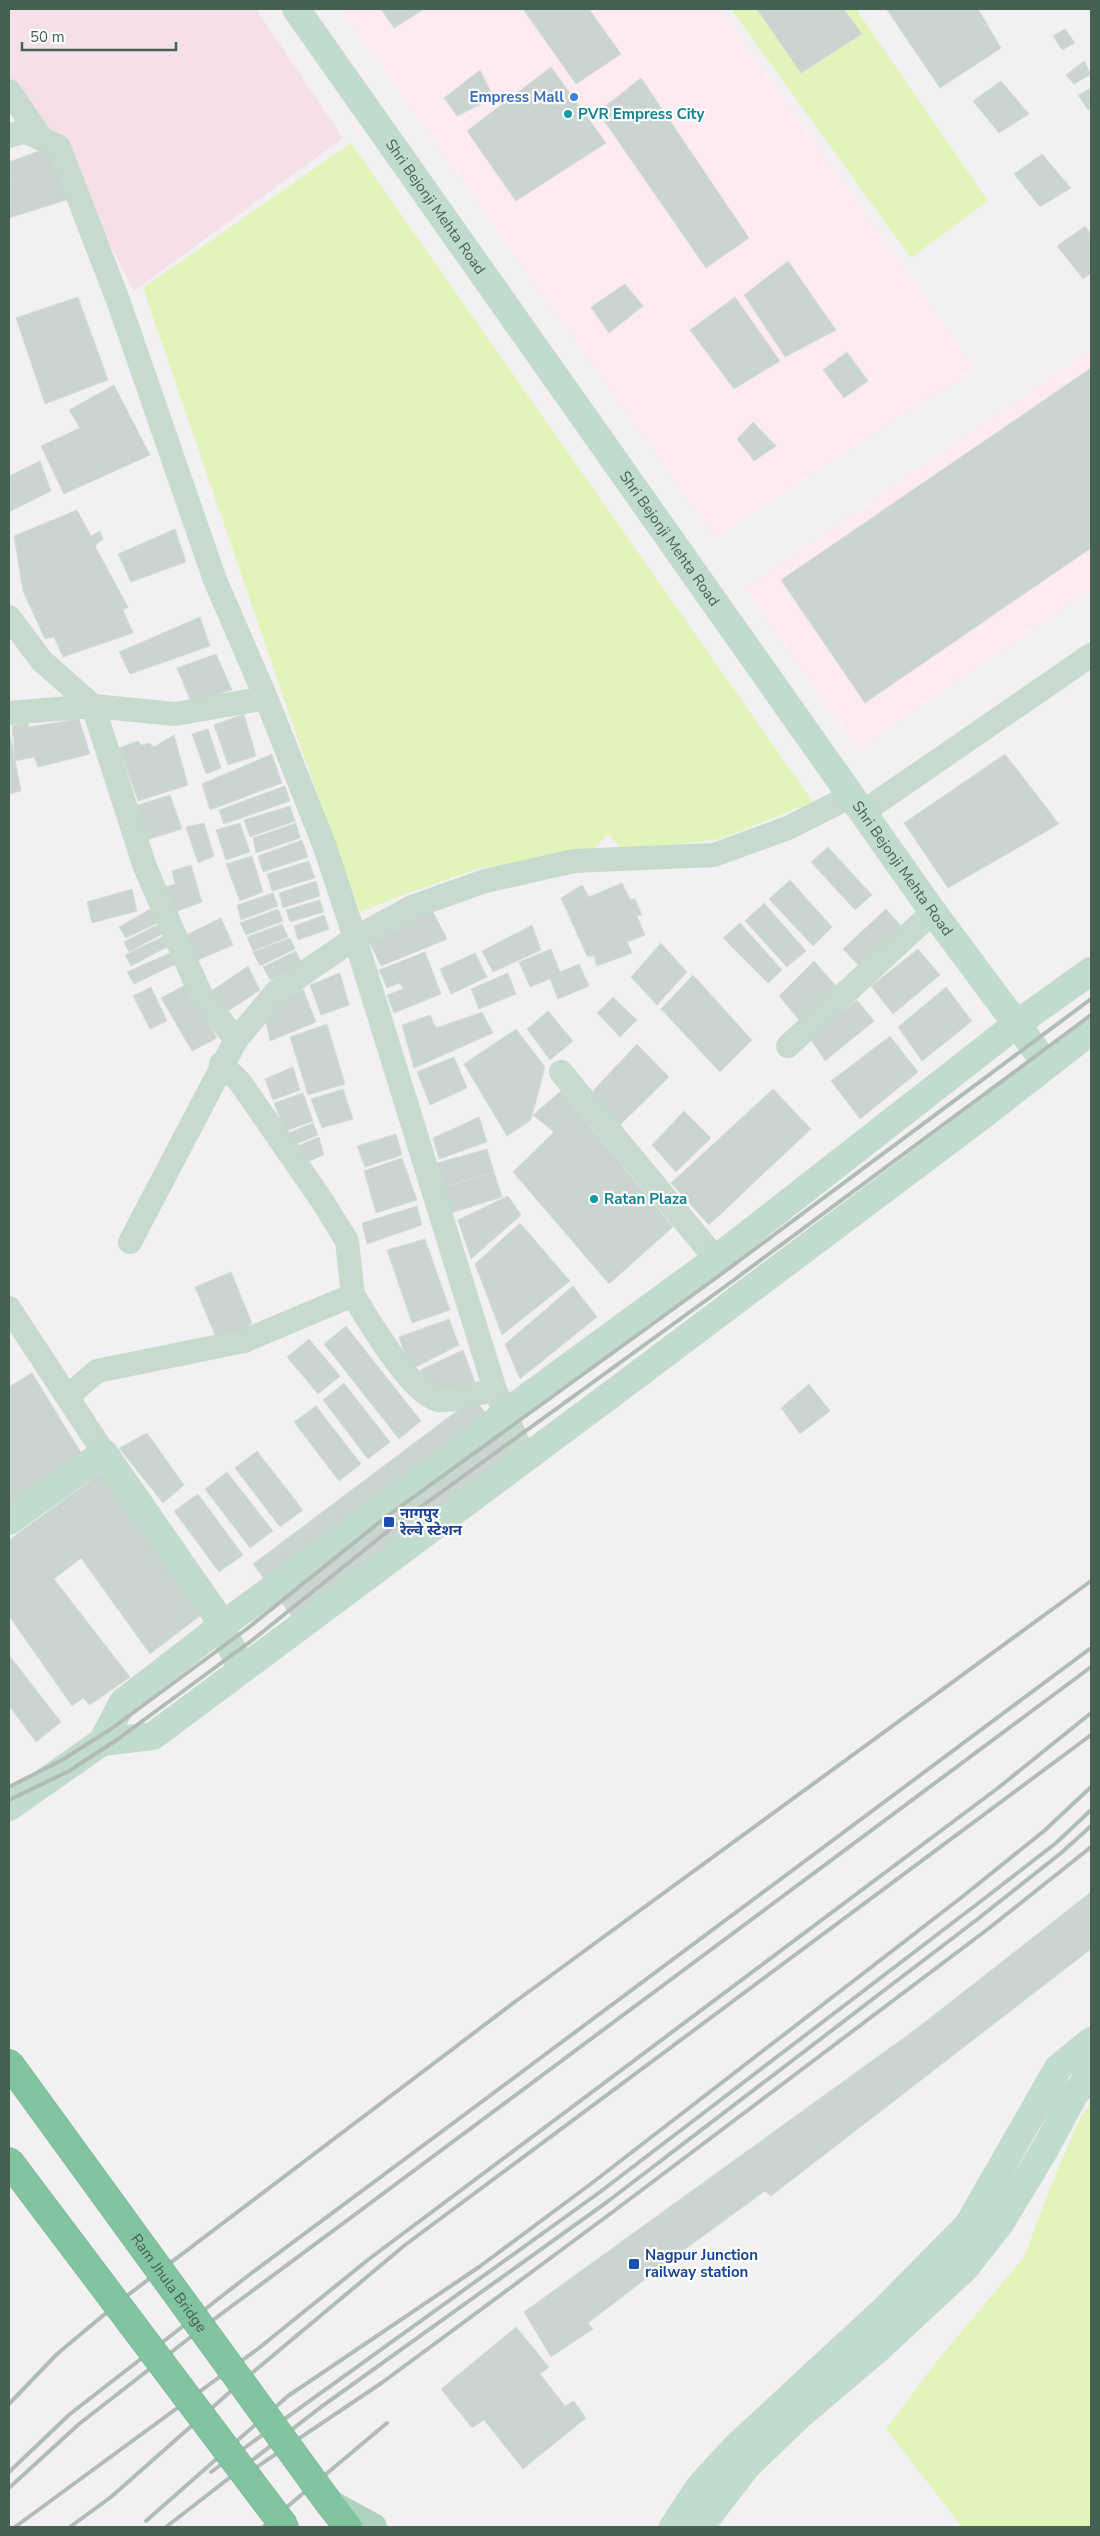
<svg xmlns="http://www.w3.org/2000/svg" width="1100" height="2536" font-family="'Nunito Sans','Noto Sans Devanagari',sans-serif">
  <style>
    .commercial { fill: #feeaf1 }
    .green { fill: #e3f4bb }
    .sand { fill: #f5e0e9 }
    .building { fill: #cad4d0; stroke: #d4ddda }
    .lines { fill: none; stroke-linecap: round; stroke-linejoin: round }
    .highway-casing { stroke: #6eb08c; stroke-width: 29 }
    .street { stroke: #c6dacd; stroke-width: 24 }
    .secondary { stroke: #c1dbcd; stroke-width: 28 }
    .primary { stroke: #aed2bd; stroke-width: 28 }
    .highway { stroke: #83c4a0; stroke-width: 28 }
    .rail { stroke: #b2bcb7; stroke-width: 4 }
    .highway-bridge-casing { stroke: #6eb08c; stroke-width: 29; stroke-linecap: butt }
    .highway-bridge { stroke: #83c4a0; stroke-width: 28 }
    .shop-dot { fill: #3f7fe0; stroke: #fff; stroke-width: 2 }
    .culture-dot { fill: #0f9aa8; stroke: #fff; stroke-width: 2 }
    .transit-dot { fill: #1a4fb4; stroke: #fff; stroke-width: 2 }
    .labels { text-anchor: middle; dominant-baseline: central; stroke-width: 4.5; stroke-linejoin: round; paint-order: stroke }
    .shop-label { font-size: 15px; font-weight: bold; fill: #366cbe; stroke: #fff; text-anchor: end }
    .culture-label { font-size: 15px; font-weight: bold; fill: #0d838f; stroke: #fff; text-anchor: start }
    .street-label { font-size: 15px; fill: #466151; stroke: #fff }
    .transit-label { font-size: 15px; font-weight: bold; fill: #164399; stroke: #fff; text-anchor: start }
  </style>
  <rect width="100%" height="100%" fill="#f3f0f3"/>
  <!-- commercial -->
  <path class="commercial" d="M341,9H720L975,368L715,537Z
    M1091,350V588L858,749L746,589Z"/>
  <!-- green -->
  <path class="green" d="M731,9H856L988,201L911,258Z
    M351,143L813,802L720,839L624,851L608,834L595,848L477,869L411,892L360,912L297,737L143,288Z
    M1091,2103V2527H962L886,2429L936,2362L1024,2257L1052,2183L1079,2120Z"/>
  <!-- sand -->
  <path class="sand" d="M15,9H256L343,138L134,291L49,129L9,81V13Z"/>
  <!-- building -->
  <path class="building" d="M381,9H424L394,28Z
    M523,9H589L621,54L576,84Z
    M757,9H844L862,34L801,73Z
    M978,9L1001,48L940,88L887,10Z
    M1065,29L1075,43L1062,50L1053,36Z
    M1084,61L1091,74L1074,84L1066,75Z
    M551,67L606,143L516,201L467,131Z
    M480,70L494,98L457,116L444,98Z
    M641,78L749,238L706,268L598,112Z
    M1001,81L1029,114L999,133L973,101Z
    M1091,88V108L1088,110L1078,95Z
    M50,147L69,199L9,218V181L11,180L9,175V162Z
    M1042,154L1071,188L1040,207L1014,174Z
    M1085,226L1091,234V273L1083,279L1057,246Z
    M788,261L836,330L785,357L744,295Z
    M625,284L643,306L609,333L591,307Z
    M78,297L108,380L45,404L16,318Z
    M735,297L780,361L734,389L690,330Z
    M847,352L868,381L844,398L823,370Z
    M1091,368V548L865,703L781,580Z
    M114,385L150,455L64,494L41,446L80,428L69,410Z
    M753,422L776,446L754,461L737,439Z
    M40,461L51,491L9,512V476Z
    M77,510L91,536L100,531L103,539L95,546L128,607L123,610L133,633L63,657L54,637L45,639L23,591L14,536Z
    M175,529L186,562L131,582L118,554Z
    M200,617L210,646L130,674L119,652Z
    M216,654L232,690L191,702L177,668Z
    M244,714L256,756L228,765L214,725Z
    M79,719L90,754L38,767L34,757L15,761L12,726L28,723L29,727Z
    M9,729L21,791L9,794Z
    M208,729L221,768L206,774L192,734Z
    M174,735L188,785L138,801L119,748L138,741L141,745L149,743L154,747Z
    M272,754L282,783L210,810L202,784Z
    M1005,754L1059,824L948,888L904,823Z
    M285,786L290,801L224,824L219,810Z
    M170,795L182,829L147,840L135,806Z
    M290,806L295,821L250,837L244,820Z
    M204,823L214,856L198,863L186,827Z
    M240,823L250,852L226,860L216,830Z
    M296,823L300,838L256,853L253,838Z
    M302,840L308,857L263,872L258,856Z
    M828,847L872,895L855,910L811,862Z
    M252,856L263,892L240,901L226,864Z
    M309,861L315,878L272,891L267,874Z
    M191,865L202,902L172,913L162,888L175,884L172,871Z
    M790,880L832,927L813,946L769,899Z
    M316,881L320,896L283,908L279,893Z
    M622,883L630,899H635L642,915L637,916L645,935L627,942L632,953L597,966L594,956H587L561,898L582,885L589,897Z
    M132,889L137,911L92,923L87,902Z
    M273,893L278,906L241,920L237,905Z
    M320,900L324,912L290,922L286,910Z
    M764,903L806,951L787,967L745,921Z
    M150,909L159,922L126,938L119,927Z
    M278,909L283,921L246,935L240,923Z
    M886,909L903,928L860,967L843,949Z
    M432,910L447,939L381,966L370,943Z
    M324,915L329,929L298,940L294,926Z
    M221,918L233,945L198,960L186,935Z
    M740,923L782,970L768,983L723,938Z
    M282,924L288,937L253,951L247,937Z
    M157,925L162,934L129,952L124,942Z
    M532,925L541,950L493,972L482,951Z
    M164,936L169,946L131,966L125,955Z
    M290,938L295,949L260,966L253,952Z
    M661,943L687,972L657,1005L631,977Z
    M551,949L560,972L579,964L589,986L558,999L550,979L530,987L519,962Z
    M918,949L940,975L893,1014L871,986Z
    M296,951L302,965L270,980L263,967Z
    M172,952L178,963L134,984L127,972Z
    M425,952L441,994L394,1013L387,995L403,989L400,983L387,988L379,970Z
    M475,953L487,977L451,994L440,969Z
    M814,961L836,986L800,1021L779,996Z
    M248,966L260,990L225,1013L210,992Z
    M340,973L349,1005L321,1015L310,985Z
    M508,973L516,994L479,1009L471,989Z
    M693,975L752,1040L720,1072L661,1009Z
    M187,984L217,1038L192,1051L161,998Z
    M151,987L167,1021L150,1029L133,996Z
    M946,987L972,1021L922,1061L898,1027Z
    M303,989L316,1022L270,1041L264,1013Z
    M613,997L637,1020L620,1037L597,1013Z
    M857,1000L874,1021L825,1061L810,1038Z
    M548,1011L573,1041L550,1060L527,1029Z
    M482,1012L493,1033L414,1068L402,1025L430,1015L436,1028Z
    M327,1024L345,1084L308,1095L290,1037Z
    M516,1029L545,1067L531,1120L507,1136L464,1064Z
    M890,1036L918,1072L860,1119L831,1081Z
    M637,1044L669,1077L619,1126L589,1095Z
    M454,1057L467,1088L430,1105L417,1072Z
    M293,1067L300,1090L273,1100L265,1079Z
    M343,1089L353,1119L322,1128L311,1099Z
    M773,1089L811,1129L709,1225L671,1183Z
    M561,1091L673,1227L609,1284L513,1172L554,1132L533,1115Z
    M303,1093L313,1121L285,1131L274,1103Z
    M684,1111L711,1138L676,1172L652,1145Z
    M479,1117L487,1142L439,1159L433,1138Z
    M313,1123L318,1135L294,1145L289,1133Z
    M396,1134L402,1155L365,1167L357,1146Z
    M319,1137L324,1155L301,1164L295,1147Z
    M487,1149L494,1172L444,1187L437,1163Z
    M402,1158L417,1200L376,1213L364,1171Z
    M494,1172L502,1197L451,1213L444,1187Z
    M508,1196L521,1215L471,1259L458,1220Z
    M417,1206L422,1225L367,1244L362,1223Z
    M520,1223L570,1281L502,1335L475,1264Z
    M425,1239L450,1310L412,1323L387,1250Z
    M231,1272L252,1323L245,1329L216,1337L195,1287Z
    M573,1286L597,1317L520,1379L505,1344Z
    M449,1319L459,1345L410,1370L399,1337Z
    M346,1326L421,1421L399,1439L324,1344Z
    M309,1339L340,1376L318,1394L287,1357Z
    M463,1350L475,1382L433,1395L420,1370Z
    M32,1373L82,1454L9,1504V1387Z
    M344,1383L390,1442L368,1459L323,1400Z
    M809,1384L830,1411L800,1434L781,1408Z
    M474,1398L524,1464L302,1630L253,1564Z
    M316,1406L361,1464L339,1481L294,1422Z
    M147,1433L184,1485L163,1503L119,1448Z
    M257,1451L303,1510L280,1527L235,1468Z
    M102,1472L201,1615L150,1654L81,1558L54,1579L130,1677L90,1705L83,1698L72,1706L9,1616V1540Z
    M227,1472L273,1531L250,1548L205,1489Z
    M198,1494L243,1555L219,1572L174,1511Z
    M9,1655L61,1722L36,1742L9,1706Z
    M1091,1892V1949L771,2196L765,2191L673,2258L588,2323L593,2329L551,2357L524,2312L916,2029Z
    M516,2327L549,2367L540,2374L565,2406L574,2401L586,2418L523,2469L484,2420L472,2428L441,2389Z"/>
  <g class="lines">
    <!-- highway casing -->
    <g class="highway-casing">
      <path id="highway" d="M329,2503L348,2527"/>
    </g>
    <!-- street -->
    <path class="street" d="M9,91L42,139
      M9,136L24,131L59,147L119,303L215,580L266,698L325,847L355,938L276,992L236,1040L130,1242
      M9,617L42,661L93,706L145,867L200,993L236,1040
      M9,713L93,706L175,714L266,698
      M863,812L1091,655
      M788,1046L933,912
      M221,1064L240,1082L321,1199L347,1241L353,1295
      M561,1072L716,1259
      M9,1308L104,1453
      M67,1397L97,1371L244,1341L353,1295C368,1319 411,1394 438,1400C445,1402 484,1392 495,1390
      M525,1459L495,1390L355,938L412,907L485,881L574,861L714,855L788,828L851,796"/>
    <!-- secondary -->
    <g class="secondary">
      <path id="s1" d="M296,9L933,912L1047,1065"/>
      <path d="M9,1521L104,1453L215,1613L220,1627L243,1669"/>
      <path d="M102,1742L153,1736L617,1390L983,1115L1091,1031"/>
      <path d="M9,1807L102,1742L123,1702L220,1627L456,1454L504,1414L716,1259L1018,1023L1091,971"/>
      <path d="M673,2527L700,2486L736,2447L884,2310L968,2225L1058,2068L1091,2041"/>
      <path d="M700,2527L747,2466L800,2415L879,2348L965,2268L1001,2222L1045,2149L1074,2095L1091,2074"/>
    </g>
    <!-- primary -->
    <path class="primary" d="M329,2503L373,2527"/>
    <!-- highway -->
    <use href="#highway" class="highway"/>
    <!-- rail -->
    <path class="rail" d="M9,1787L62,1760L111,1729L248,1628L386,1517L716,1278L1091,999
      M9,1800L69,1771L118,1739L255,1638L393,1527L723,1288L1091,1015
      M9,2404L57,2354L124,2298L520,1998L1091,1581
      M9,2472L70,2414L249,2275L1091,1648
      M211,2472L600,2192L972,1908L1056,1843L1091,1810
      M242,2477L383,2382L614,2211L988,1929L1091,1847
      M9,2488L79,2424L201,2329L1091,1667
      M146,2521L288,2396L479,2267L592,2183L962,1897L1044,1831L1091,1787
      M15,2527L259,2348L369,2259L998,1788L1091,1713
      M70,2527L111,2497L239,2384L405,2245L1091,1735
      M166,2527L321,2407L607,2202L979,1918L1061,1853L1091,1826
      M263,2527L387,2423"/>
    <!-- highway-bridge casing -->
    <g class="highway-bridge-casing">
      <g id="highway-bridge">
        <path id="s2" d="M9,2063L329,2503"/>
        <path d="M9,2161L285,2527"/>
      </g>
    </g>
    <!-- highway-bridge -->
    <use href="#highway-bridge" class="highway-bridge"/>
  </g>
  <!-- markers -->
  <circle class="shop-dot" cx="574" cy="97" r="5"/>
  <g class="culture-dot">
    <circle cx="568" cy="114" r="5"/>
    <circle cx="594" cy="1199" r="5"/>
  </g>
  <g class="transit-dot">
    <rect x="383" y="1516" width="12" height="12" rx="2.5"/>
    <rect x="628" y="2258" width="12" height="12" rx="2.5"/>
  </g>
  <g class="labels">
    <!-- shop labels -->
    <g class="shop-label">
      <text x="564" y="97">Empress Mall</text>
    </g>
    <!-- culture labels -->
    <g class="culture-label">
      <text x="578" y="114">PVR Empress City</text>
      <text x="604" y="1199">Ratan Plaza</text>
    </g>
    <!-- street labels -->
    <g class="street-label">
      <text stroke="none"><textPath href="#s1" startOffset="242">Shri Bejonji Mehta Road</textPath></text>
      <text stroke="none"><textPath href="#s1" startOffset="648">Shri Bejonji Mehta Road</textPath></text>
      <text stroke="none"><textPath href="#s1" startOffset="1052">Shri Bejonji Mehta Road</textPath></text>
      <text stroke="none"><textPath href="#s2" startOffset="272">Ram Jhula Bridge</textPath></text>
    </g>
    <!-- transit labels -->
    <g class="transit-label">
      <text x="400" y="1513">नागपुर<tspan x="400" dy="17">रेल्वे स्टेशन</tspan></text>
      <text x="645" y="2255">Nagpur Junction<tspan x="645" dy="17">railway station</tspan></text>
    </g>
  </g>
  <!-- border -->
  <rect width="1100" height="2536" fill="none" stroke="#466151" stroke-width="20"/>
  <!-- scale -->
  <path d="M22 42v8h154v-8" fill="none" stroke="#466151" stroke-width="2.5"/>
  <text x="30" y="42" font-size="15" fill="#466151" stroke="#ffffff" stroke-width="4" paint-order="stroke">50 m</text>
</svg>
